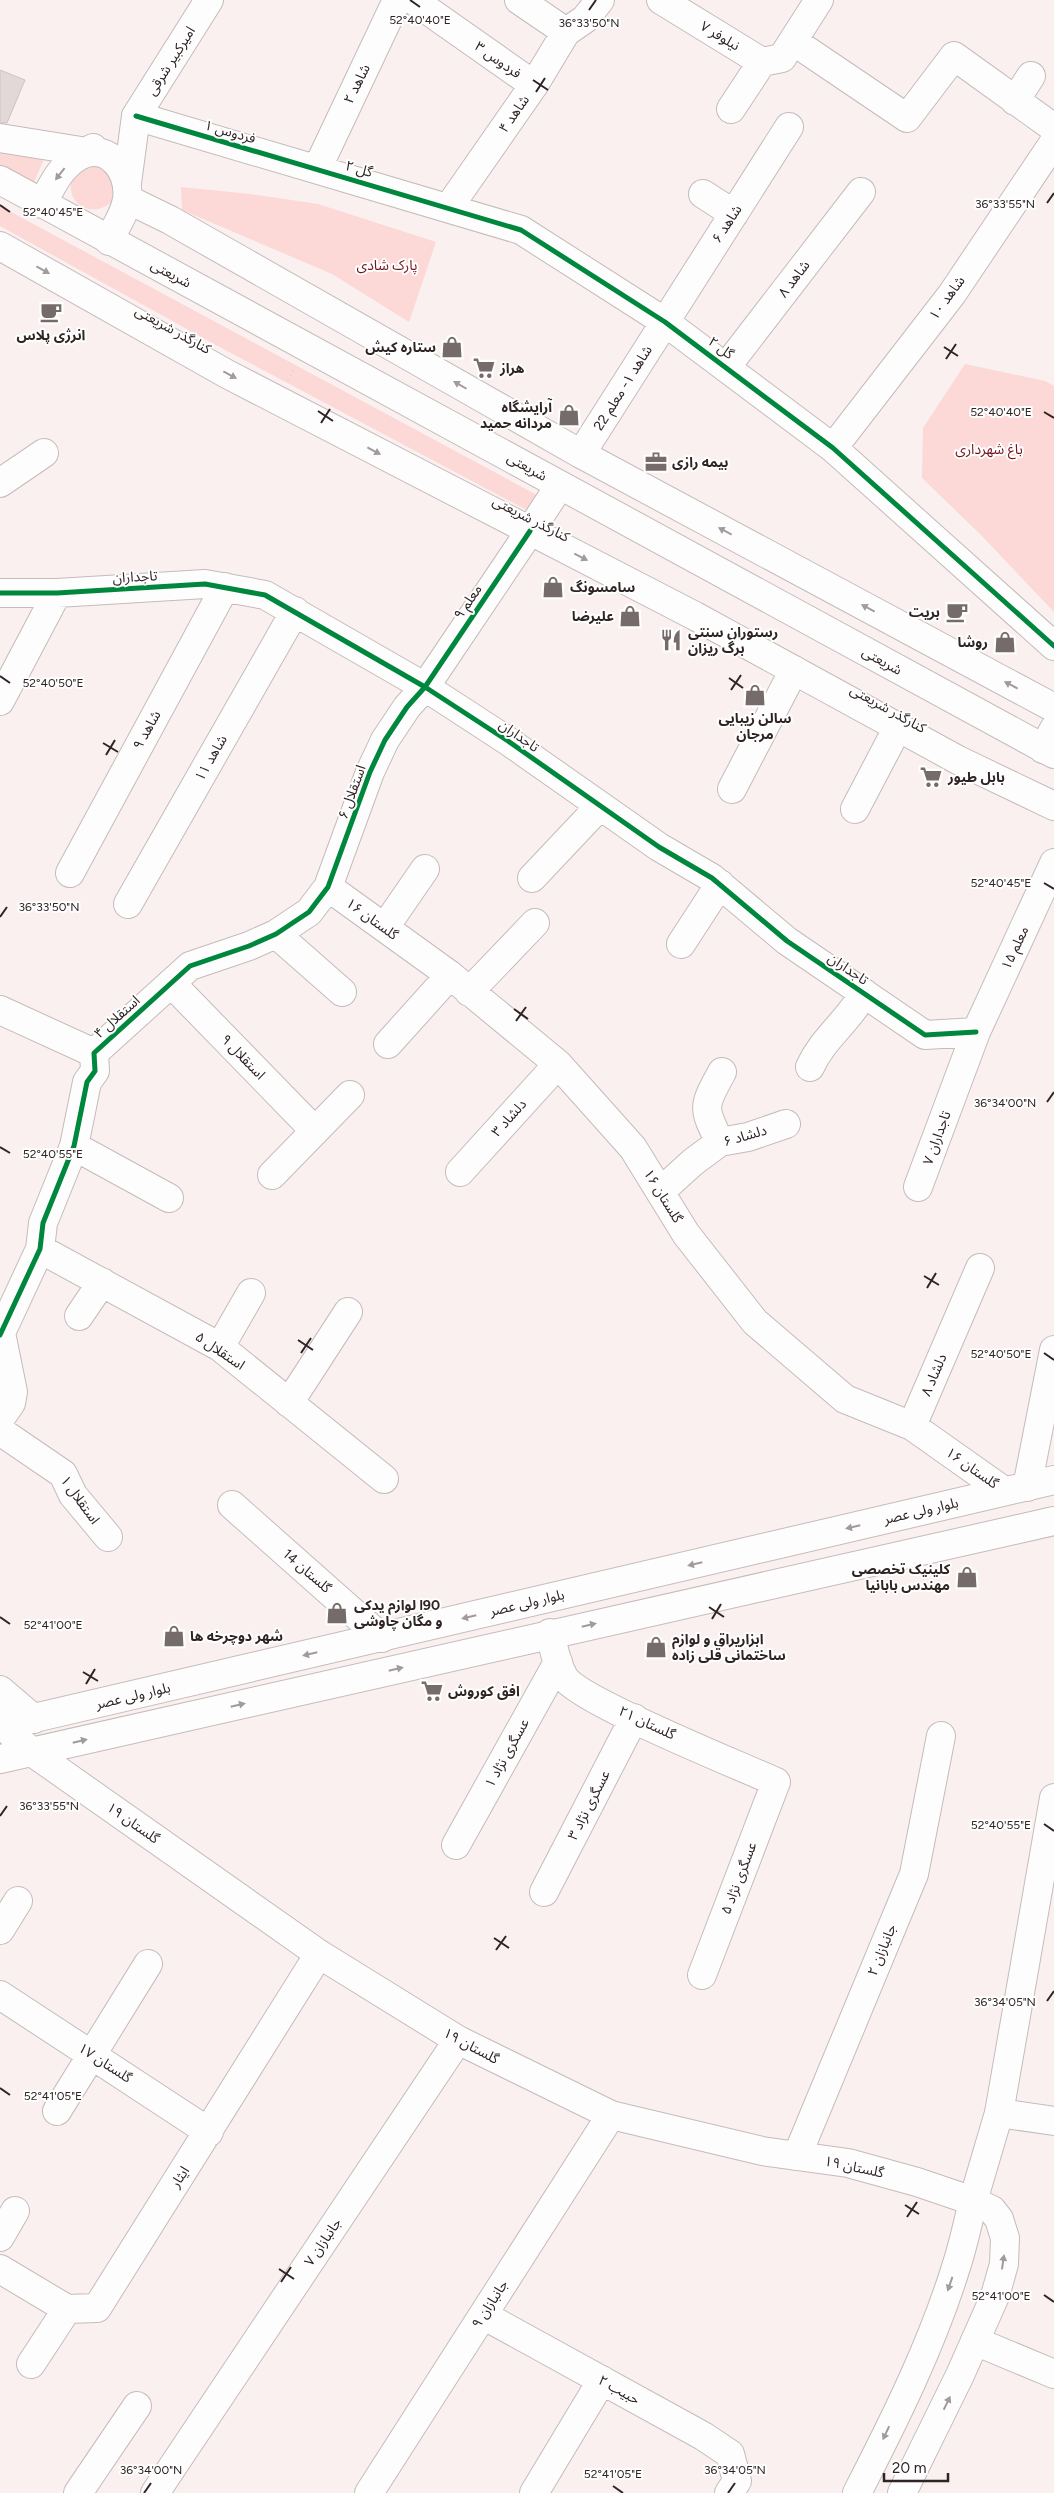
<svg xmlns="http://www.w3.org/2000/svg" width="1054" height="2493" font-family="Figtree,'Noto Sans Arabic',sans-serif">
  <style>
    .green { fill: #fcd8d6 }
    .building { fill: #e2d8d7; stroke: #cdc3c2 }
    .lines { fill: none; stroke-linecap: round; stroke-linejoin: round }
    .minor-casing { stroke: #c5bbbb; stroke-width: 30 }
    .major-casing { stroke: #c5bbbb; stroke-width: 30 }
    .path { stroke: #dbd7d7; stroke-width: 3; stroke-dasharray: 1 4; stroke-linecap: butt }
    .minor { stroke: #fefdfd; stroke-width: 28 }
    .major { stroke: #fefdfd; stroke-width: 28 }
    .cycleway-casing { stroke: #fefefe; stroke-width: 8 }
    .cycleway { stroke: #00873e; stroke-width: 5 }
    .oneway { fill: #a19b9b }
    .ticks { fill: none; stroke: #2f2424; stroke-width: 2 }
    .labels { text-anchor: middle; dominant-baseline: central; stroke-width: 4; stroke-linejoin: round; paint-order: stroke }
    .street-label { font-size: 14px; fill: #2f2424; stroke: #fefefe }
    .park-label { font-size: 14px; fill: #71131d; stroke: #fefefe }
    .poi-label { font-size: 14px; font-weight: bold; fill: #2f2424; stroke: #fefefe; text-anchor: start }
    .ticks-label { font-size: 12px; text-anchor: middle; fill: #2f2424; stroke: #fefefe; stroke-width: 4; stroke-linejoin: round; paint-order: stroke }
  </style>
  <rect width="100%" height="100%" fill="#faf0ef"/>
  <!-- green -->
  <path class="green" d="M0,147L44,159L34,182L0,165Z
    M100,163L117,179L113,201C87,224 57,195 78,169Z
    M181,187L250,194L318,204L436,242L409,322L332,274L182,210Z
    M0,206L546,500L538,516L214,344L0,226Z
    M965,364L1045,381L1054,386V612L982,536L922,478L923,428Z"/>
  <!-- building -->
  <path class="building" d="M0,70L25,80L7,123H0Z"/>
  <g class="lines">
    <!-- minor casing -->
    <g class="minor-casing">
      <path id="minor" d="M413,0L534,85
        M519,0L566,32
        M661,0L762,62L782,58L819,0
        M793,41L907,118L954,56L1054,128
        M1015,101L1031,76
        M731,109L762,62
        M136,116L521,230L665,322L833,448L1054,646
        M317,169L397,0
        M703,194L734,214
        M449,207L534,85L566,32L585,19L600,0
        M727,366L861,192
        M833,448L952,294L1054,142
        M581,454L789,127
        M0,483L44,453
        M0,593H57L205,584L265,595L425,687L508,741L659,847L712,878L787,941L925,1035L976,1032
        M0,701L57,593
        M1043,749L1054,729
        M732,789L794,670
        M855,809L898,727
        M70,873L225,587
        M532,878L599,807
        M328,887L450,975L558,1064L633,1148L686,1234L755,1322L845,1399L912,1426L1004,1491
        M128,904L295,611
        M385,927L425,869
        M276,934L342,992
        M681,944L720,884
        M171,983L315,1131
        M469,992L535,923
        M0,1010L94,1053
        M388,1044L450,975
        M810,1067C823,1038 848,1022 864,993
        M720,1142C702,1107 703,1107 722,1072
        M74,1146L169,1198
        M460,1172L558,1064
        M272,1175L350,1095
        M918,1187L976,1032L1054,863
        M660,1192L693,1162L720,1142L748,1137L786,1124
        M40,1249L220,1347L384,1479
        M79,1316L102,1282
        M0,1335L40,1249L43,1223L74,1146L87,1082L95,1071L94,1053L190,966L249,946L276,934L309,912L328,887L370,772L385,740L407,707L425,687L530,531
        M220,1347L251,1293
        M289,1403L348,1312
        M0,1419L11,1403L13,1392L1,1333
        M912,1426L980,1268
        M0,1431L63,1474L73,1495L108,1537
        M1027,1487L1054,1350
        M232,1505L382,1638
        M550,1633C554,1648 556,1664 564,1677C579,1701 741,1766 776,1782L702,1975
        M456,1845L558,1662
        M544,1892L634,1718
        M0,1930L18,1901
        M0,1995L209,2132
        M57,2111L148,1964
        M999,2113L1054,2121
        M797,2156L914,1874L941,1736
        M0,2237L15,2211
        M0,2269L67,2309L97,2308L319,1954
        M483,2315L703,2436L730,2454L737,2481L729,2493
        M975,2341L1054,2374
        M31,2364L67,2309
        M78,2493L137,2406
        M155,2493L458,2040
        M369,2493L611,2115
        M534,2493L602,2380"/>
    </g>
    <!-- major casing -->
    <g class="major-casing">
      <path id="major" d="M0,138L87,152L93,148
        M0,180L1054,754
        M127,183L136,116L209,0
        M127,199L170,220L581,454L1054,708
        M42,204C52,186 59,169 76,158C105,139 131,169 127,199C125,214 115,227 109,241
        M0,246L227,374L695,616L958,760L1054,806
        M530,531L560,485
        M0,1690L34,1719
        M0,1723L32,1752L319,1954L458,2040L611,2115L762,2151L848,2163L917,2182L973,2201L999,2113L1054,1798
        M0,1726L1054,1480
        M0,1759L1054,1521
        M857,2493C894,2421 932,2345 956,2267C963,2246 968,2223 973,2201L992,2210L999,2219L1005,2238L1004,2264L995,2296L960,2375L902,2493"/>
    </g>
    <!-- path -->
    <path class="path" d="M288,380L294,368"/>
    <!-- minor -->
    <use href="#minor" class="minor"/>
    <!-- major -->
    <use href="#major" class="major"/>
    <!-- cycleway casing -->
    <g class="cycleway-casing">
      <path id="cycleway" d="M136,116L521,230L665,322L833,448L1054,646
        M0,593H57L205,584L265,595L425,687L508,741L659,847L712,878L787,941L925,1035L976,1032
        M0,1335L40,1249L43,1223L74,1146L87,1082L95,1071L94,1053L190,966L249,946L276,934L309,912L328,887L370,772L385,740L407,707L425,687L530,531"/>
    </g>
    <!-- cycleway -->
    <use href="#cycleway" class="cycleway"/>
  </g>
  <!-- one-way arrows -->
  <defs><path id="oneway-solid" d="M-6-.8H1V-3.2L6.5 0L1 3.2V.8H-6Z" transform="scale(1.25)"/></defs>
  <g class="oneway">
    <use href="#oneway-solid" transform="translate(60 174) rotate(128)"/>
    <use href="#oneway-solid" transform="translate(43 270) rotate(29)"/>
    <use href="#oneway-solid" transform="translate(230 375) rotate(28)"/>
    <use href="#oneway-solid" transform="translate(460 385) rotate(-150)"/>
    <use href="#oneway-solid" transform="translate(374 451) rotate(28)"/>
    <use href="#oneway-solid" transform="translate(725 531) rotate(-152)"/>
    <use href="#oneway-solid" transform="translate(581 557) rotate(27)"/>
    <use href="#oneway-solid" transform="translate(868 608) rotate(-152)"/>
    <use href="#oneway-solid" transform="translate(1011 685) rotate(-152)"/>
    <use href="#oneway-solid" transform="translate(853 1527) rotate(167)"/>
    <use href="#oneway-solid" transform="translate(695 1564) rotate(167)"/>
    <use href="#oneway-solid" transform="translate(469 1617) rotate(167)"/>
    <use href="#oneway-solid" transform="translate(589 1625) rotate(-13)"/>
    <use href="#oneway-solid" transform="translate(310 1654) rotate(167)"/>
    <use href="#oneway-solid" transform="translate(396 1669) rotate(-13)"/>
    <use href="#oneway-solid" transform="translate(238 1705) rotate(-13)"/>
    <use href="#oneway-solid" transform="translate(80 1741) rotate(-13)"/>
    <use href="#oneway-solid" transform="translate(1003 2262) rotate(-82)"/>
    <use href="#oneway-solid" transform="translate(950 2284) rotate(109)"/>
    <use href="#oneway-solid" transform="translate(947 2403) rotate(-64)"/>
    <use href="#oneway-solid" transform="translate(886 2433) rotate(115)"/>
  </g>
  <!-- ticks -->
  <path class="ticks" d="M410,0L420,7M589,10L596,0M533,80L548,90M536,92L545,78M1047,203L1054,193M0,205L10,212M944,347L958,356M946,359L956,344M318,411L333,421M1044,412L1054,418M321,423L330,409M0,676L10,683M729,678L743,688M731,690L741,675M103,743L118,752M106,755L115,740M1044,883L1054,889M0,917L7,907M514,1009L528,1019M516,1021L526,1007M1047,1102L1054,1092M0,1147L10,1153M924,1276L939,1285M927,1288L936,1273M298,1340L313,1350M301,1353L311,1338M1044,1353L1054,1360M709,1607L724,1617M0,1617L10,1624M712,1619L721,1604M83,1672L98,1681M86,1684L95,1669M0,1816L7,1806M1044,1824L1054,1831M494,1938L509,1948M496,1950L506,1936M1047,2001L1054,1991M0,2088L10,2095M905,2205L919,2214M907,2217L917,2202M279,2269L294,2279M281,2282L291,2267M1044,2295L1054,2302M613,2486L623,2493M144,2493L151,2483M728,2493L735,2483"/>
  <!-- icons -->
  <defs>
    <g id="cafe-bare" transform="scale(1.725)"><path d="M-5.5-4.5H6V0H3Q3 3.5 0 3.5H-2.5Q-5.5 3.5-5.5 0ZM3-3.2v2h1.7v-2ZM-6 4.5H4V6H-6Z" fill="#766b6b" stroke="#fefefe" stroke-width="2.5" paint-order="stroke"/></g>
    <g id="shop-bare" transform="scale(1.725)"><path d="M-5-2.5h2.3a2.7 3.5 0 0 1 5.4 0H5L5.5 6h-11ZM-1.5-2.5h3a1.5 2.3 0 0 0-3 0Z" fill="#766b6b" stroke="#fefefe" stroke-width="2.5" paint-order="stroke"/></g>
    <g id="supermarket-bare" transform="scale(1.725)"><path d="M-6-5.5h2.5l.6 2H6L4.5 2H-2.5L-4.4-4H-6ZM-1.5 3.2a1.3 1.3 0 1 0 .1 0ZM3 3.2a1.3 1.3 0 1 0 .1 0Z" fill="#766b6b" stroke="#fefefe" stroke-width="2.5" paint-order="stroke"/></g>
    <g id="office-bare" transform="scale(1.725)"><path d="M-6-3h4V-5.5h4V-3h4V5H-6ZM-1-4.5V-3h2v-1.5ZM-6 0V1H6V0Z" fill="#766b6b" stroke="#fefefe" stroke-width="2.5" paint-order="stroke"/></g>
    <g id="restaurant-bare" transform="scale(1.725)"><path d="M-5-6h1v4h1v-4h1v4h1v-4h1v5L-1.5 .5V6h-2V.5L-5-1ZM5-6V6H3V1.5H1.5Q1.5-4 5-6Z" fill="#766b6b" stroke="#fefefe" stroke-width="2.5" paint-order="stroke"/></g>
  </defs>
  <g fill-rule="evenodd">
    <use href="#cafe-bare" x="51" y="312"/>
    <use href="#shop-bare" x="452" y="347"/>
    <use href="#supermarket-bare" x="484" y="368"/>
    <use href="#shop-bare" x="569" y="415"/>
    <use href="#office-bare" x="656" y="462"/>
    <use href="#shop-bare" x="553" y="587"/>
    <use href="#cafe-bare" x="957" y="612"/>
    <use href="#shop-bare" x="630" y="616"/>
    <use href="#restaurant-bare" x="671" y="640"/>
    <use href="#shop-bare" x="1005" y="642"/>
    <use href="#shop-bare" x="755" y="695"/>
    <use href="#supermarket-bare" x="931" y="777"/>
    <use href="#shop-bare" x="967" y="1577"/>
    <use href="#shop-bare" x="337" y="1613"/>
    <use href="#shop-bare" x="174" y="1636"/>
    <use href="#shop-bare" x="656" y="1647"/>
    <use href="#supermarket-bare" x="432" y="1691"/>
  </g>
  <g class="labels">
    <!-- street labels -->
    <g class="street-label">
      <text transform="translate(720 36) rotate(31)">نیلوفر ۷</text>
      <text transform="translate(498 60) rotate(35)">فردوس ۳</text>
      <text transform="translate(171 61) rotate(-58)">امیرکبیر شرقی</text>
      <text transform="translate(357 84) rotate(-64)">شاهد ۲</text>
      <text transform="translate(514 114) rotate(-55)">شاهد ۴</text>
      <text transform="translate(230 132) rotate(16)">فردوس ۱</text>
      <text transform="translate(359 169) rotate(16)">گل ۲</text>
      <text transform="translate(727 224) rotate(-57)">شاهد ۶</text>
      <text transform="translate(171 274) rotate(28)">شریعتی</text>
      <text transform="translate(794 279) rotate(-53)">شاهد ۸</text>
      <text transform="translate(947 298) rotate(-54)">شاهد ۱۰</text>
      <text transform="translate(173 330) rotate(29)">کنارگذر شریعتی</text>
      <text transform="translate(721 348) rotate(36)">گل ۲</text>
      <text transform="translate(623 388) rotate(-58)">شاهد ۱- معلم 22</text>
      <text transform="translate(527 467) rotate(29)">شریعتی</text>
      <text transform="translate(531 519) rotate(27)">کنارگذر شریعتی</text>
      <text transform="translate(135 577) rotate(-3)">تاجداران</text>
      <text transform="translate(468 602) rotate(-56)">معلم ۹</text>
      <text transform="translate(882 661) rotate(29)">شریعتی</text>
      <text transform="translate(888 709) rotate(29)">کنارگذر شریعتی</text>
      <text transform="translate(147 730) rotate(-61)">شاهد ۹</text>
      <text transform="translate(519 736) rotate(35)">تاجداران</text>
      <text transform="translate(211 758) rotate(-60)">شاهد ۱۱</text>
      <text transform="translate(352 792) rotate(-70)">استقلال ۶</text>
      <text transform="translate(372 919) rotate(36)">گلستان ۱۶</text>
      <text transform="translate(1015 948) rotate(-65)">معلم ۱۵</text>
      <text transform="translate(848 969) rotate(34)">تاجداران</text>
      <text transform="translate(117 1017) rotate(-42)">استقلال ۴</text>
      <text transform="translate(243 1057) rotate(46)">استقلال ۹</text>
      <text transform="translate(509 1118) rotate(-48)">دلشاد ۳</text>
      <text transform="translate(745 1136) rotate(-16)">دلشاد ۶</text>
      <text transform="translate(937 1138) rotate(-70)">تاجداران ۷</text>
      <text transform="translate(663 1196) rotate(58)">گلستان ۱۶</text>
      <text transform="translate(220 1351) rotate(34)">استقلال ۵</text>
      <text transform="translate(934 1375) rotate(-67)">دلشاد ۸</text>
      <text transform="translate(972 1468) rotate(35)">گلستان ۱۶</text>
      <text transform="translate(80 1500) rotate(54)">استقلال ۱</text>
      <text transform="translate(921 1511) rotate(-13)">بلوار ولی عصر</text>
      <text transform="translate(307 1571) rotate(41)">گلستان 14</text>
      <text transform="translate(527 1603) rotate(-13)">بلوار ولی عصر</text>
      <text transform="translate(133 1696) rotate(-13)">بلوار ولی عصر</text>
      <text transform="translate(647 1723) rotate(25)">گلستان ۲۱</text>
      <text transform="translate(507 1753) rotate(-61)">عسگری نژاد ۱</text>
      <text transform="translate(589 1805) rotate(-63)">عسگری نژاد ۳</text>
      <text transform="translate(133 1823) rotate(35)">گلستان ۱۹</text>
      <text transform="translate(739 1878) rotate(-69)">عسگری نژاد ۵</text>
      <text transform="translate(882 1950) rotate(-68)">جانبازان ۲</text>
      <text transform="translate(471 2046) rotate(28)">گلستان ۱۹</text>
      <text transform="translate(105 2063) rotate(33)">گلستان ۱۷</text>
      <text transform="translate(854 2167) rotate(12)">گلستان ۱۹</text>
      <text transform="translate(180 2177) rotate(-57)">ایثار</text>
      <text transform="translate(323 2242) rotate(-56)">جانبازان ۷</text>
      <text transform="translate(490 2304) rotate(-57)">جانبازان ۹</text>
      <text transform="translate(619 2390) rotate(29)">حبیب ۲</text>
    </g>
    <!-- park labels -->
    <g class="park-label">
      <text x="387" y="265">پارک شادی</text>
      <text x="989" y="449">باغ شهرداری</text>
    </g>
    <!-- poi labels -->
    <g class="poi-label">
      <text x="51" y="335" text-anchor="middle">انرژی پلاس</text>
      <text x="436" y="347" text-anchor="end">ستاره کیش</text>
      <text x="500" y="368">هراز</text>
      <text x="552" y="407" text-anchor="end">آرایشگاه<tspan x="552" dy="16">مردانه حمید</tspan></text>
      <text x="672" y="462">بیمه رازی</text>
      <text x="570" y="587">سامسونگ</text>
      <text x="940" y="612" text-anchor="end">بریت</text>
      <text x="614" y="616" text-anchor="end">علیرضا</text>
      <text x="688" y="632">رستوران سنتی<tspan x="688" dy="16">برگ ریزان</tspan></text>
      <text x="988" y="642" text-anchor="end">روشا</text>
      <text x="755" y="718" text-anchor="middle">سالن زیبایی<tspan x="755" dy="16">مرجان</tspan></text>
      <text x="948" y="777">بابل طیور</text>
      <text x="950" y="1569" text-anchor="end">کلینیک تخصصی<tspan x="950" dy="16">مهندس بابانیا</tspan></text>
      <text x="354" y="1605">لوازم یدکی l90<tspan x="354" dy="16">و مگان چاوشی</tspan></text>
      <text x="190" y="1636">شهر دوچرخه ها</text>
      <text x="672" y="1639">ابزاریراق و لوازم<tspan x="672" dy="16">ساختمانی قلی زاده</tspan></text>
      <text x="448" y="1691">افق کوروش</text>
    </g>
  </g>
  <g class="ticks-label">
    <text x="420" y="24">52°40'40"E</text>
    <text x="589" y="27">36°33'50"N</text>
    <text x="1005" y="208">36°33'55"N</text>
    <text x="53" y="216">52°40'45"E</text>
    <text x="1001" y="416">52°40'40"E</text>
    <text x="53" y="687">52°40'50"E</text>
    <text x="1001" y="887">52°40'45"E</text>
    <text x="49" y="911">36°33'50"N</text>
    <text x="1005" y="1107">36°34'00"N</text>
    <text x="53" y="1158">52°40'55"E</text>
    <text x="1001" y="1358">52°40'50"E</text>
    <text x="53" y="1629">52°41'00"E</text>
    <text x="49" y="1810">36°33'55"N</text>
    <text x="1001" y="1829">52°40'55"E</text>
    <text x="1005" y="2006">36°34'05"N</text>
    <text x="53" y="2100">52°41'05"E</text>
    <text x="1001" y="2300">52°41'00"E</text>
    <text x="151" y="2474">36°34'00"N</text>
    <text x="735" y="2474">36°34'05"N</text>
    <text x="613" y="2478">52°41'05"E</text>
  </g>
  <!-- scale -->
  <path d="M884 2473v8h64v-8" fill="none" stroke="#2f2424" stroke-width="2.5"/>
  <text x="892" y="2473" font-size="15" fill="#2f2424" stroke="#fefefe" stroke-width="4" paint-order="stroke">20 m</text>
</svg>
